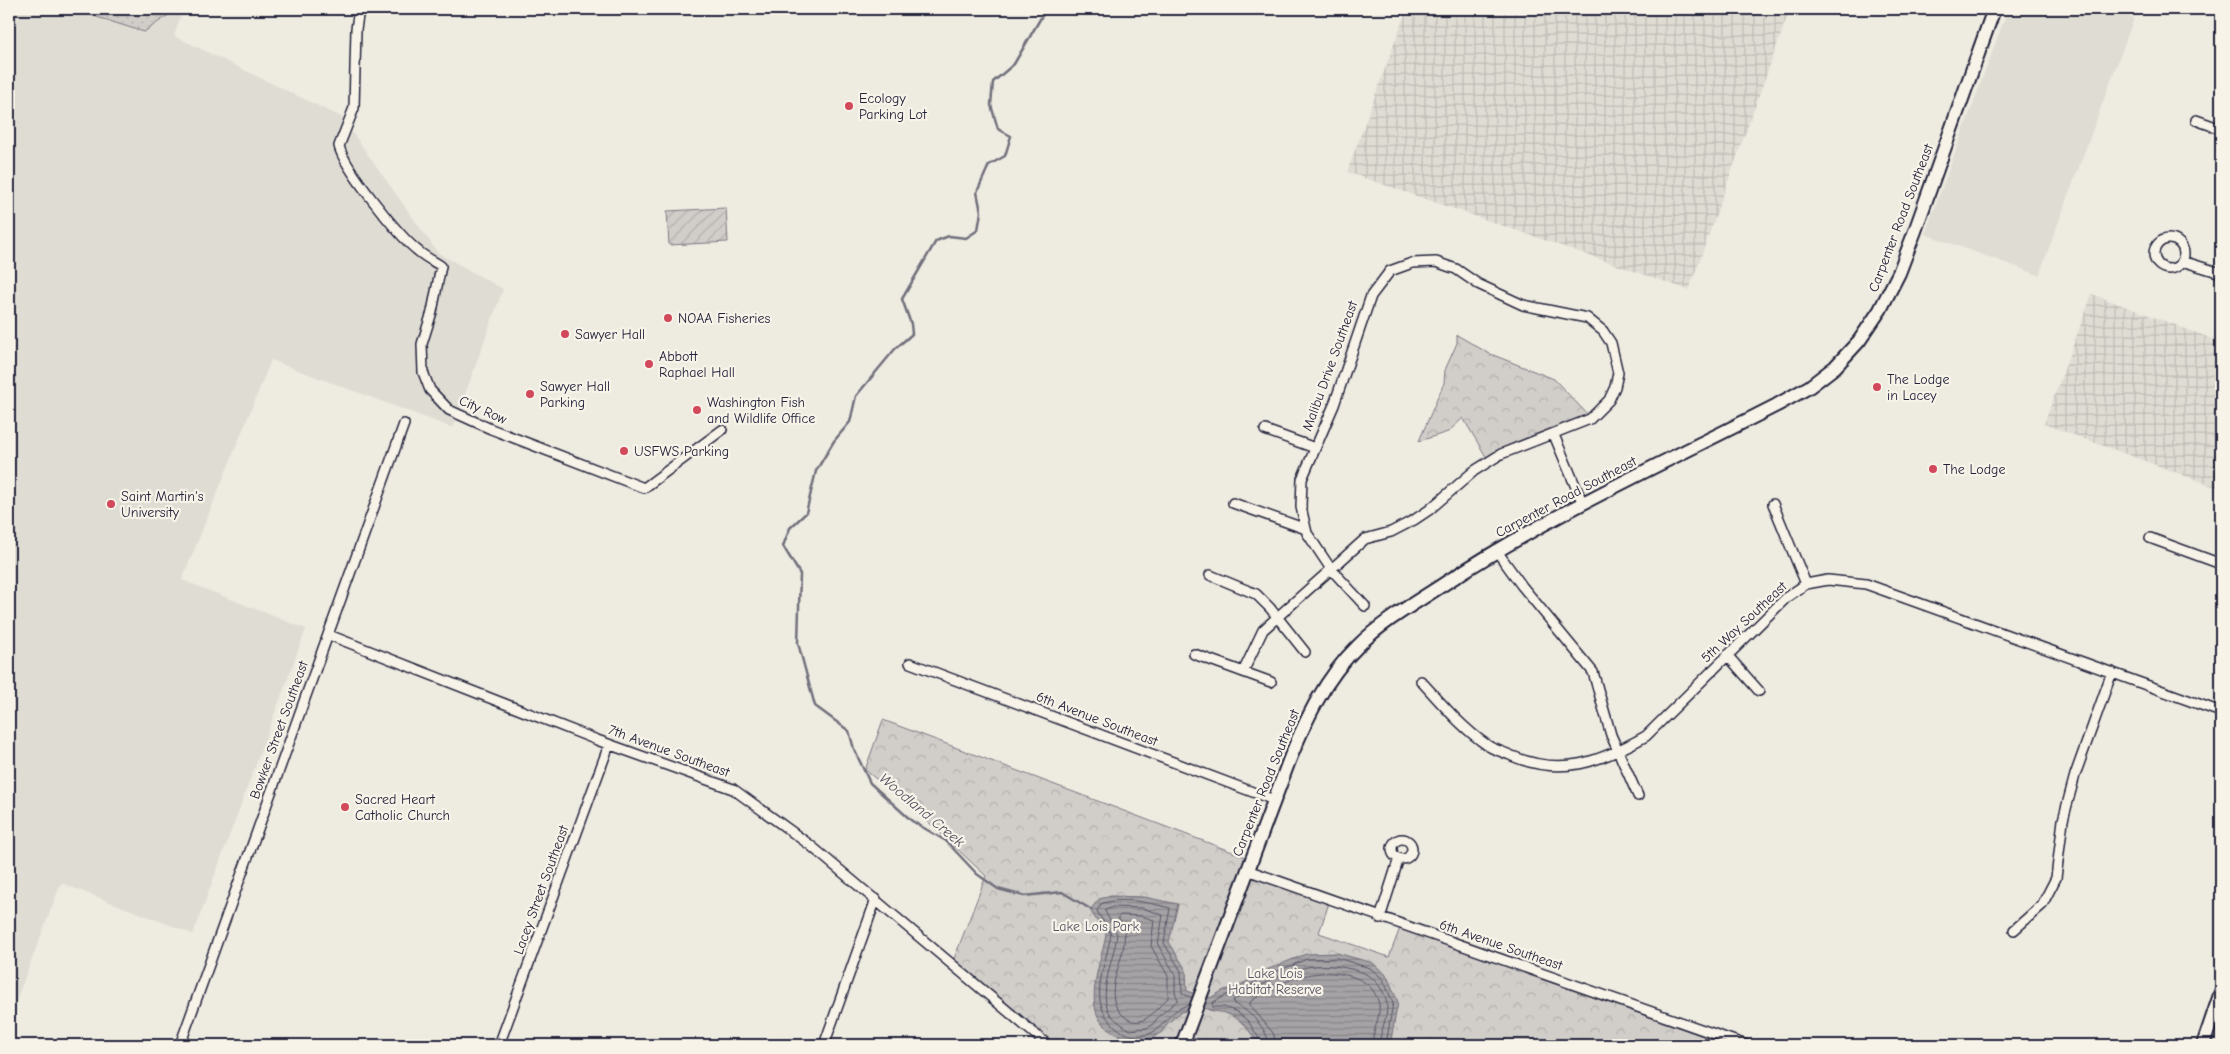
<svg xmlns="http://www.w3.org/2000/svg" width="2230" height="1054" font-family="'Comic Neue',sans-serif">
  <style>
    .built { fill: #dfdcd4 }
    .industrial { fill: url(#industrial-grid) }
    .grass { fill: url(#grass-dots); stroke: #7a7882 }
    .park { fill: url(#park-crowns); stroke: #7a7882 }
    .garden { fill: url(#garden-furrows); stroke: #7a7882 }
    .water { fill: url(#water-rules); stroke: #716f7b }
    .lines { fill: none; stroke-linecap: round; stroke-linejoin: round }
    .shore { stroke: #575666; stroke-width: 1 }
    .stream { stroke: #716f7b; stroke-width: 2.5 }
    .street-casing { stroke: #22223b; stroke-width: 12 }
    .secondary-casing { stroke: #22223b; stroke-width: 16 }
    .street { stroke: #f7f3e8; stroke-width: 9 }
    .secondary { stroke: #f7f3e8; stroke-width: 12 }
    .poi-dot { fill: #d1495b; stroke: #f7f3e8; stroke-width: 2 }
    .labels { text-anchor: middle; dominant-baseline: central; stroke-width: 4.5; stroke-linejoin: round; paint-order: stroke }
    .poi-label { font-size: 14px; fill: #22223b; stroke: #f7f3e8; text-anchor: start }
    .street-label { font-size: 14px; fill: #22223b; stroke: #f7f3e8 }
    .park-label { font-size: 14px; fill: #575566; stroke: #f7f3e8 }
    .water-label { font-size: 15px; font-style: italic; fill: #504f60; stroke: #f7f3e8 }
  </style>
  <defs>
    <pattern id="industrial-grid" width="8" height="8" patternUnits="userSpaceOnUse" patternTransform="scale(1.25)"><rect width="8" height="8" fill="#dfdcd4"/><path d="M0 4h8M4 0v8" fill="none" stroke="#bfbcb7"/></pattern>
    <pattern id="grass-dots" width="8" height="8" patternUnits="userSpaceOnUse" patternTransform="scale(1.25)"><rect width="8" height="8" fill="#d1cdc9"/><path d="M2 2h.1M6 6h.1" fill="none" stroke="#b3b0ae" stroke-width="1.8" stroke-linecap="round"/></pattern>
    <pattern id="park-crowns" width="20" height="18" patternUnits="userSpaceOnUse" patternTransform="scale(1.25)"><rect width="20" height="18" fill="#d1cdc9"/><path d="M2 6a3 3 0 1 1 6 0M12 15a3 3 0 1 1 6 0" fill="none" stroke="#b3b0ae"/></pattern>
    <pattern id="garden-furrows" width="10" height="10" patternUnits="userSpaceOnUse" patternTransform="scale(1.25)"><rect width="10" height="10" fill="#d1cdc9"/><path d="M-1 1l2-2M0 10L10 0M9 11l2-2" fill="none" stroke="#b3b0ae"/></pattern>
    <pattern id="water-rules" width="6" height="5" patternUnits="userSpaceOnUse" patternTransform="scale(1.25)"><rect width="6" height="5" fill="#a6a3a6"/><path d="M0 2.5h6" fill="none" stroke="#878488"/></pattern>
  </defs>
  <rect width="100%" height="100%" fill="#eeebe1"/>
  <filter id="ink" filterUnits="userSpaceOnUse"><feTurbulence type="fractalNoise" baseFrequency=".02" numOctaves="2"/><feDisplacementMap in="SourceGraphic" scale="10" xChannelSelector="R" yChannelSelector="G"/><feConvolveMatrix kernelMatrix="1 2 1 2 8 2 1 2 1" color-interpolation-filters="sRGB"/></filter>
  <g filter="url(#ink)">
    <!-- built -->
    <path class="built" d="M9,9H183L174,36L341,117L438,253L503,289L453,428L271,360L182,580L306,629L193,934L61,883L9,1019Z
      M2008,9H2110L2134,18L2039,275L1925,234Z"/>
    <!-- industrial -->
    <path class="industrial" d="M1407,9H1790L1689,290L1347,172Z
      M2092,294L2221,342V489L2044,424Z"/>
    <!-- grass -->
    <path class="grass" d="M72,9H177L144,32Z"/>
    <!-- park -->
    <path class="park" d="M1457,335L1488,353L1554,379L1591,418L1488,460L1463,418L1448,432L1419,441L1444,383L1445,370L1457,343Z
      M883,720L1251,859L1249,875L1329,903L1319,933L1389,957L1400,928L1728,1045H1048L952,964L986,876L922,816L865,770Z"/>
    <!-- garden -->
    <path class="garden" d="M726,208L728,242L669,245L667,211Z"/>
    <!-- water -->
    <path class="water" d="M1111,896L1144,897L1178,904L1169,942L1186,970L1187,991L1210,998L1224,990L1238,987L1261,972L1306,954L1337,953L1373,963L1387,976L1398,1002L1390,1045H1259C1250,1032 1242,1018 1225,1013C1217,1011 1211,1012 1203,1007L1181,1012L1167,1024L1162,1032L1152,1038L1127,1041C1119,1036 1109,1030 1102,1023C1084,1001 1102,958 1106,935L1090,910L1099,899Z"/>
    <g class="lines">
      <!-- shore -->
      <path class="shore" d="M1113,907L1142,908L1163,915L1158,945L1175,974V992L1178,1000L1159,1016L1153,1024L1147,1028L1130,1030C1124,1026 1116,1021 1111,1015C1096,996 1115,956 1117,934L1105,911Z
        M1121,915L1141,916L1154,920L1151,946L1168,976V998C1155,1009 1143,1031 1125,1017C1097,995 1128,960 1124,932C1124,927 1121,922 1118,918Z
        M1189,1005C1167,1010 1166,1027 1149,1034C1137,1038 1127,1036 1117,1028C1085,1003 1106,967 1111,934L1097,911L1101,904C1122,896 1150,903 1170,908L1164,943L1181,971L1182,993L1192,998
        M1263,1045L1248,1021L1237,1012L1224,1007H1213L1212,1003L1226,995L1241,991L1263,977L1307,959L1337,958L1370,968L1383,979L1393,1003L1386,1045
        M1269,1045C1268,1029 1248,1009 1234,1004L1233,1000C1246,996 1255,988 1267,982C1300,965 1322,961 1359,971C1372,975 1385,989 1387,1004C1388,1017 1380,1032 1379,1045
        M1277,1045L1273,1033L1250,1005V1002C1280,981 1314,966 1350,976C1365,980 1375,988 1379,1004C1381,1017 1372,1032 1372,1045"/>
      <!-- stream -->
      <path class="stream" d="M1046,9L1014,64L993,82L991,105L998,129L1011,136L1005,156L989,165L977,192L981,212L978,230L966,238L949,236L936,241L902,299L911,324L912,334L895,349L856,396L850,422L834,441L816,471L806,513L790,528L783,546L800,574L798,643L815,706L849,731L854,749L870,783L912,821L946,841L977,874L998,889L1024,896L1062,892L1092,910"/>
      <!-- street casing -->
      <g class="street-casing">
        <path id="street" d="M359,9L356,29L354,108L339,146C344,168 399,236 418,251C425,257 433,261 441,266L432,312L422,344L423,372L430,390L449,410L491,429L644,488L722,430
          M2196,120L2221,129
          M2154 254a15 15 0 1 1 30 0a15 15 0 1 1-30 0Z
          M2182,261L2221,273
          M1265,430L1315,448
          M1554,435L1583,504
          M1233,503L1306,529
          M1773,504L1806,584
          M2150,538L2221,564
          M1496,550L1522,586L1593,672L1611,735L1638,796
          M1210,575L1256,594L1270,608L1305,652
          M329,635L597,740L733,789L810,845L1048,1045
          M1194,654L1271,682
          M1727,655L1759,691
          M910,663L1274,800
          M1243,672L1263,630L1365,539L1391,532L1414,520L1429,510L1474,471L1501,454L1590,419L1609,400L1615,387L1618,373L1611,343L1603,331L1587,318L1523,305L1478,284L1456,269L1436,262L1412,263L1390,271L1371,296L1334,405L1302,479L1301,507L1307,533L1331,569L1365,606
          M1421,681C1441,703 1462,728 1487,745C1494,750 1504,752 1512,756C1562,777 1600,762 1646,736L1787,597L1806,584L1828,580L1866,584L2221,712
          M1392 849a10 10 0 1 1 20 0a10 10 0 1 1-20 0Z
          M1247,870L1746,1045
          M1380,918L1399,858
          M2014,930L2042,905L2056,878L2063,820L2075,775L2112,672
          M180,1045L404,424
          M499,1045L609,745
          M824,1045L876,899"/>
      </g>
      <!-- secondary casing -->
      <g class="secondary-casing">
        <path id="secondary" d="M1182,1045L1289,761C1306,719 1325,678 1358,646C1384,620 1417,602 1447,582C1551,514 1666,462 1777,405L1809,387L1835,367L1859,341L1880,310L1899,273L1915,231L1994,9
          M2203,1045L2221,992"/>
      </g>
      <!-- street -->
      <use href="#street" class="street"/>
      <!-- secondary -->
      <use href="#secondary" class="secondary"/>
    </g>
  </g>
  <!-- markers -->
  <g class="poi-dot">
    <circle cx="849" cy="106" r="5"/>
    <circle cx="668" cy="318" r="5"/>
    <circle cx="565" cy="334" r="5"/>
    <circle cx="649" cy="364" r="5"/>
    <circle cx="1877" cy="387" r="5"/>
    <circle cx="530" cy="394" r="5"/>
    <circle cx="697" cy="410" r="5"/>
    <circle cx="624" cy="451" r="5"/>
    <circle cx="1933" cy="469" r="5"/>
    <circle cx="111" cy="504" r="5"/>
    <circle cx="345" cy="807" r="5"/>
  </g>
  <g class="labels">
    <!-- poi labels -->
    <g class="poi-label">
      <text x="859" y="98">Ecology<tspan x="859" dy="16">Parking Lot</tspan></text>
      <text x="678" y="318">NOAA Fisheries</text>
      <text x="575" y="334">Sawyer Hall</text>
      <text x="659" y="356">Abbott<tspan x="659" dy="16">Raphael Hall</tspan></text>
      <text x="1887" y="379">The Lodge<tspan x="1887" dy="16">in Lacey</tspan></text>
      <text x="540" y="386">Sawyer Hall<tspan x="540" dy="16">Parking</tspan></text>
      <text x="707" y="402">Washington Fish<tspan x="707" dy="16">and Wildlife Office</tspan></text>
      <text x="634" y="451">USFWS Parking</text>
      <text x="1943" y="469">The Lodge</text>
      <text x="121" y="496">Saint Martin's<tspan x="121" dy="16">University</tspan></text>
      <text x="355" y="799">Sacred Heart<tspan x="355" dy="16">Catholic Church</tspan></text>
    </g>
    <!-- street labels -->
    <g class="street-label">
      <text transform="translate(1901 218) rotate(-69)">Carpenter Road Southeast</text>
      <text transform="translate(1330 366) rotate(-70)">Malibu Drive Southeast</text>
      <text transform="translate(483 410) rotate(24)">City Row</text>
      <text transform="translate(1566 497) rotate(-28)">Carpenter Road Southeast</text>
      <text transform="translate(1744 622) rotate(-43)">5th Way Southeast</text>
      <text transform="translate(1097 719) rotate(21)">6th Avenue Southeast</text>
      <text transform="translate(279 730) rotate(-70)">Bowker Street Southeast</text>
      <text transform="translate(669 751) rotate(20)">7th Avenue Southeast</text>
      <text transform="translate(1266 783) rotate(-68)">Carpenter Road Southeast</text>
      <text transform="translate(541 890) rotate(-70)">Lacey Street Southeast</text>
      <text transform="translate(1501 945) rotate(19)">6th Avenue Southeast</text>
    </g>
    <!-- park labels -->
    <g class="park-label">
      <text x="1096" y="926">Lake Lois Park</text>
      <text x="1275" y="973">Lake Lois<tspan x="1275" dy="16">Habitat Reserve</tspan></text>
    </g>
    <!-- water labels -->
    <g class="water-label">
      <text transform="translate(922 810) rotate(40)">Woodland Creek</text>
    </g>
  </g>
  <!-- margin -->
  <rect width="2230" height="1054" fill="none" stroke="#f7f3e8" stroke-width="30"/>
  <rect x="15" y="15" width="2200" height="1024" fill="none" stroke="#22223b" stroke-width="2" filter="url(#ink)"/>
</svg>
